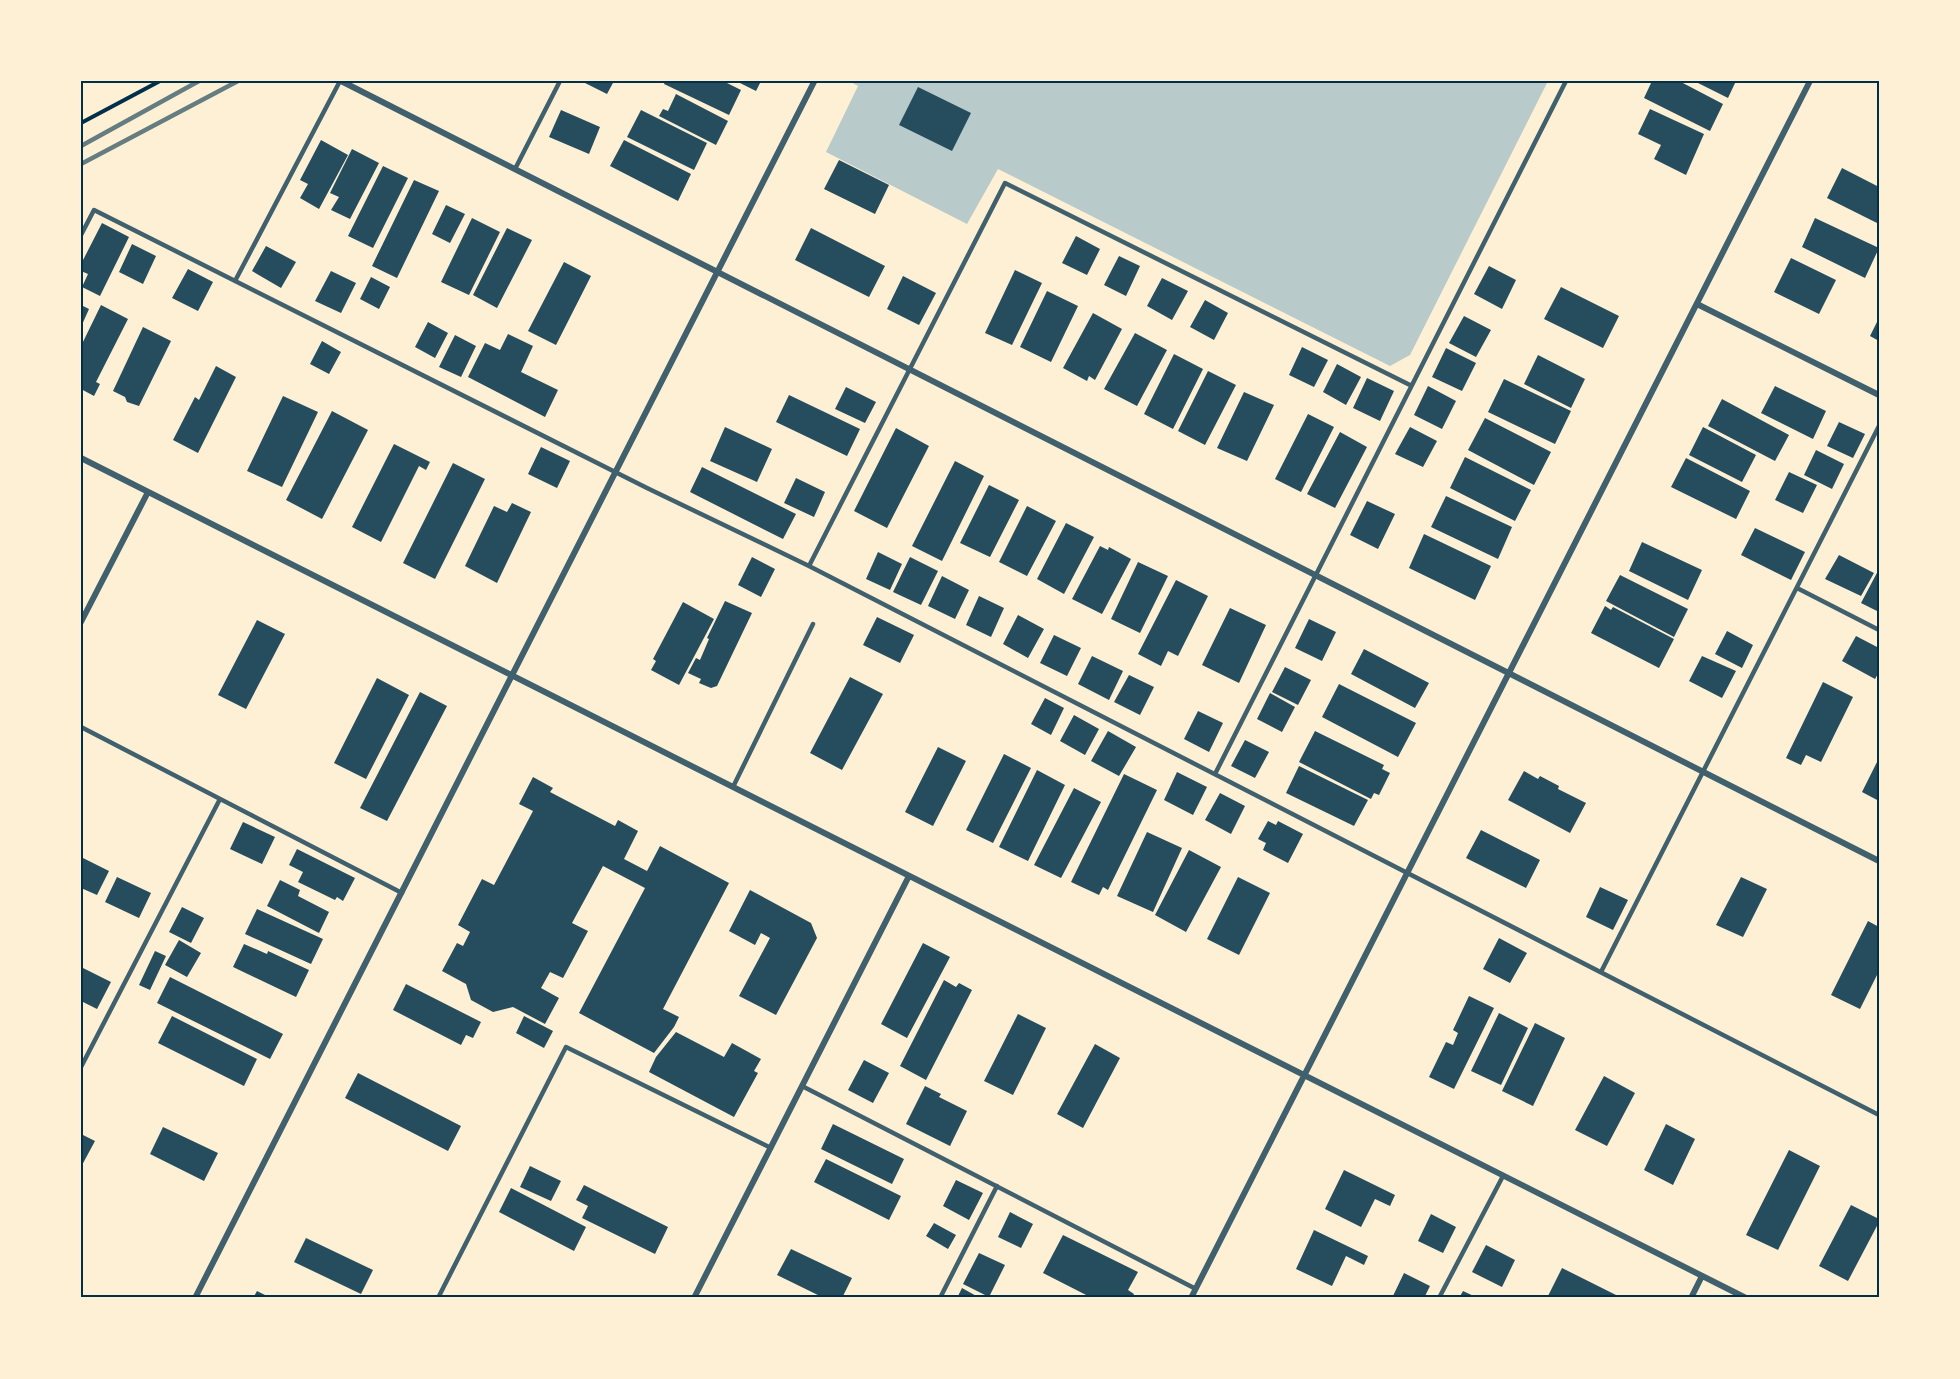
<svg xmlns="http://www.w3.org/2000/svg" width="1960" height="1379" font-family="Rubik,sans-serif">
  <style>
    .green { fill: #b9caca }
    .building { fill: #264d5e }
    .lines { fill: none; stroke-linecap: round; stroke-linejoin: round }
    .path { stroke: #003049; stroke-width: 4 }
    .service { stroke: #3f606c; stroke-width: 4.5 }
    .minor { stroke: #3f606c; stroke-width: 6 }
    .rail { stroke: #657d81; stroke-width: 4.5 }
    .neatline { fill: none; stroke: #003049; stroke-width: 2 }
  </style>
  <rect width="100%" height="100%" fill="#fdf0d5"/>
  <!-- green -->
  <path class="green" d="M849,81H1548L1410,355L1390,366L998,169L967,224L826,152L858,86Z"/>
  <!-- building -->
  <path class="building" d="M581,81H614L607,94Z
    M665,81H723L741,90L729,115L664,84Z
    M736,81H761L756,91Z
    M1652,81H1679L1723,104L1710,131L1644,98Z
    M1694,81H1736L1728,98Z
    M918,87L971,113L952,151L899,125Z
    M676,94L728,121L716,145L659,116L663,109L668,111Z
    M1650,109L1704,134L1686,175L1654,159L1661,145L1638,134Z
    M561,110L600,127L589,154L549,137Z
    M641,110L707,143L694,170L627,137Z
    M321,140L348,155L319,209L300,198L308,184L300,180Z
    M624,140L691,174L678,201L610,166Z
    M352,149L379,163L350,219L331,210L339,197L330,193Z
    M839,160L889,185L875,214L824,189Z
    M383,166L408,178L373,248L348,236Z
    M1842,168L1879,187V224L1827,198Z
    M414,180L439,191L397,278L372,266Z
    M446,205L465,214L450,243L432,234Z
    M472,218L500,232L469,295L441,282Z
    M1815,218L1879,248L1865,278L1802,247Z
    M102,223L129,237L100,296L82,287L88,274L81,271V264Z
    M507,228L532,240L497,308L473,295Z
    M811,228L885,266L869,297L795,260Z
    M1076,236L1100,249L1087,275L1062,263Z
    M132,244L156,256L143,284L119,272Z
    M266,246L296,262L281,288L252,271Z
    M1119,256L1140,266L1126,296L1104,285Z
    M1791,258L1836,280L1819,314L1774,292Z
    M564,262L591,276L556,345L528,331Z
    M1489,266L1516,280L1502,309L1474,294Z
    M188,269L213,282L198,311L172,298Z
    M1015,270L1042,283L1012,345L985,333Z
    M331,271L356,283L341,313L315,301Z
    M903,276L936,293L919,325L887,309Z
    M371,277L390,287L379,309L360,299Z
    M1162,278L1188,291L1172,320L1147,306Z
    M1561,287L1619,316L1603,348L1544,319Z
    M1047,291L1078,306L1051,362L1020,347Z
    M1205,300L1228,313L1214,340L1190,327Z
    M81,305L89,309L81,327Z
    M101,305L128,319L96,382L100,384L94,396L81,389V346Z
    M1093,313L1122,329L1095,380L1089,376L1087,381L1063,368Z
    M1464,316L1491,330L1476,357L1449,343Z
    M1879,318V341L1870,336Z
    M428,322L448,333L435,358L415,347Z
    M143,327L171,341L139,406L127,402L125,397L113,391Z
    M1135,333L1167,350L1137,406L1104,389Z
    M508,334L533,346L521,372L558,390L545,417L468,377L485,343L500,350Z
    M455,335L476,346L461,377L439,367Z
    M322,341L341,352L329,374L310,364Z
    M1302,347L1328,360L1314,387L1289,375Z
    M1446,348L1476,363L1462,391L1432,377Z
    M1174,354L1203,369L1173,429L1144,414Z
    M1538,355L1585,379L1571,408L1524,384Z
    M1337,364L1361,377L1346,405L1323,392Z
    M216,366L236,377L198,453L173,440L195,397L199,400Z
    M1208,371L1236,385L1205,445L1178,431Z
    M1367,378L1394,391L1380,421L1353,408Z
    M1504,379L1571,411L1555,444L1488,412Z
    M1428,386L1456,401L1442,429L1414,415Z
    M1775,386L1826,411L1813,439L1761,413Z
    M846,387L876,402L865,423L835,409Z
    M1244,392L1274,405L1247,461L1217,448Z
    M789,395L860,429L847,456L776,422Z
    M283,396L318,412L282,487L247,471Z
    M1722,399L1789,435L1775,461L1708,426Z
    M332,411L368,430L322,519L286,500Z
    M1308,414L1334,427L1301,492L1275,479Z
    M1485,418L1551,452L1534,485L1468,450Z
    M1839,422L1865,434L1853,458L1827,446Z
    M725,427L772,449L757,482L710,461Z
    M1410,427L1437,441L1423,467L1395,454Z
    M1703,427L1756,455L1742,482L1689,455Z
    M896,428L929,446L887,528L854,511Z
    M1340,432L1367,447L1335,508L1307,494Z
    M394,444L430,462L426,470L419,466L381,542L352,527Z
    M541,447L570,461L557,488L528,474Z
    M1816,450L1844,464L1832,489L1804,475Z
    M1465,457L1531,490L1515,521L1450,488Z
    M1686,458L1750,491L1736,519L1671,487Z
    M955,461L984,476L942,561L912,546Z
    M453,463L485,479L435,579L403,563Z
    M702,467L796,514L783,539L690,492Z
    M1789,472L1817,485L1803,513L1775,500Z
    M796,478L825,492L814,517L784,503Z
    M989,485L1019,500L990,557L960,543Z
    M1446,496L1512,527L1498,559L1431,527Z
    M1367,501L1395,514L1378,549L1350,535Z
    M512,503L531,512L497,583L465,566L494,506L507,512Z
    M1027,506L1056,521L1027,576L999,562Z
    M1066,523L1094,537L1064,594L1037,579Z
    M1755,528L1805,552L1791,580L1741,555Z
    M1424,534L1491,566L1475,600L1409,568Z
    M1642,542L1702,570L1688,600L1629,571Z
    M1100,546L1108,550L1109,547L1131,559L1102,614L1072,599Z
    M878,552L902,564L890,590L866,579Z
    M1839,555L1874,573L1861,596L1825,579Z
    M752,557L775,569L761,597L738,585Z
    M910,557L938,571L921,605L893,592Z
    M1138,562L1168,576L1140,633L1111,619Z
    M1879,569V612L1861,603Z
    M1620,575L1688,609L1674,637L1606,601Z
    M942,576L969,590L955,619L928,606Z
    M1176,580L1208,596L1178,656L1168,651L1161,666L1138,654Z
    M979,596L1004,608L991,637L966,625Z
    M725,601L752,613L717,686L711,688L699,683L701,679L688,673L696,658L700,660L709,639L707,638Z
    M683,602L714,619L679,685L651,670L656,661L653,659Z
    M1605,606L1611,610L1613,607L1674,639L1659,668L1591,633Z
    M1230,608L1266,625L1239,683L1202,665Z
    M1018,615L1044,629L1028,658L1003,644Z
    M877,617L914,635L900,663L863,645Z
    M1309,619L1336,632L1322,661L1295,648Z
    M257,620L285,634L246,709L218,695Z
    M1727,631L1753,645L1742,668L1715,654Z
    M1054,635L1081,648L1067,676L1040,663Z
    M1856,636L1879,648V672L1875,679L1842,661Z
    M1364,649L1429,683L1415,708L1351,674Z
    M1092,656L1123,671L1109,700L1078,684Z
    M1702,656L1736,671L1722,698L1689,681Z
    M1285,667L1311,680L1298,705L1272,692Z
    M1129,675L1154,687L1140,715L1114,702Z
    M850,677L883,694L842,770L810,753Z
    M377,678L409,695L366,779L334,763Z
    M1823,682L1853,697L1821,762L1806,755L1801,765L1786,758Z
    M1339,684L1416,723L1398,757L1322,717Z
    M420,692L447,706L387,821L360,808Z
    M1270,693L1295,707L1282,732L1257,719Z
    M1045,698L1064,708L1051,735L1031,724Z
    M1198,711L1223,723L1209,752L1184,739Z
    M1074,715L1099,729L1085,755L1060,741Z
    M1108,731L1136,747L1119,776L1091,761Z
    M1315,731L1384,765L1382,769L1390,773L1379,795L1374,793L1371,799L1299,762Z
    M1245,740L1269,752L1255,778L1231,766Z
    M938,747L966,761L933,826L905,812Z
    M1004,754L1031,768L993,843L966,830Z
    M1879,758V801L1862,792Z
    M1299,766L1368,800L1354,826L1286,793Z
    M1037,770L1065,785L1028,861L999,847Z
    M1524,771L1538,779L1540,776L1559,786L1558,789L1586,803L1570,833L1508,800Z
    M1177,772L1207,787L1193,815L1164,800Z
    M1124,774L1157,790L1108,890L1103,887L1099,895L1071,882Z
    M533,777L553,788L550,792L615,826L618,820L638,831L624,859L647,871L660,846L729,883L663,1009L679,1017L674,1027L654,1053L579,1013L645,888L603,866L572,923L588,931L563,978L550,972L541,988L559,998L545,1024L513,1007L493,1012L471,1000L466,984L442,971L457,943L463,946L470,932L458,925L482,879L494,885L533,811L519,804Z
    M1074,788L1101,802L1061,878L1034,865Z
    M1220,793L1245,806L1231,834L1205,820Z
    M1268,821L1276,825L1278,821L1303,834L1288,863L1263,850L1266,843L1258,839Z
    M243,822L275,837L262,864L230,849Z
    M1481,830L1540,860L1526,888L1466,858Z
    M1147,832L1182,848L1153,912L1117,896Z
    M297,849L355,878L343,901L337,897L335,900L298,882L303,872L289,865Z
    M1189,850L1221,867L1186,932L1155,915Z
    M81,857L109,871L97,895L81,888Z
    M117,877L151,893L139,918L105,902Z
    M1238,877L1270,893L1239,955L1207,939Z
    M1741,877L1767,889L1743,937L1716,925Z
    M280,880L300,890L298,896L329,912L319,933L267,906Z
    M1600,887L1628,900L1613,930L1586,917Z
    M750,890L811,923L817,938L776,1015L739,996L770,938L761,933L755,945L729,931Z
    M182,907L204,918L191,943L169,932Z
    M257,909L323,939L311,964L245,934Z
    M1868,921L1879,927V971L1860,1009L1831,995Z
    M1499,938L1527,953L1510,983L1483,969Z
    M179,940L201,953L187,977L165,965Z
    M923,943L950,957L907,1038L881,1024Z
    M244,944L267,954L268,951L309,970L296,997L233,967Z
    M155,951L166,956L150,990L139,985Z
    M81,967L111,982L97,1009L81,1001Z
    M170,977L283,1034L270,1059L157,1003Z
    M944,980L956,987L959,983L972,990L926,1080L900,1066Z
    M406,984L481,1022L473,1038L466,1035L461,1045L393,1010Z
    M1469,996L1494,1008L1454,1089L1429,1077L1446,1042L1453,1045L1458,1033L1453,1030Z
    M1499,1013L1528,1028L1501,1085L1471,1071Z
    M1018,1014L1046,1028L1013,1095L984,1081Z
    M172,1016L257,1059L244,1086L158,1043Z
    M524,1016L553,1031L544,1048L516,1033Z
    M1535,1023L1565,1038L1533,1106L1502,1091Z
    M676,1032L724,1057L732,1043L761,1059L754,1071L758,1073L734,1117L649,1072L656,1057Z
    M1095,1044L1120,1058L1083,1128L1057,1114Z
    M864,1060L889,1073L873,1103L848,1090Z
    M358,1073L461,1126L448,1151L345,1098Z
    M1604,1076L1635,1093L1607,1146L1575,1130Z
    M925,1086L941,1094L939,1097L967,1111L950,1146L906,1124Z
    M833,1124L904,1159L892,1184L821,1149Z
    M1666,1124L1695,1139L1673,1185L1644,1170Z
    M163,1127L218,1153L204,1181L150,1154Z
    M81,1134L95,1141L81,1167Z
    M1789,1150L1820,1166L1778,1250L1746,1235Z
    M826,1159L901,1196L889,1220L814,1182Z
    M530,1166L561,1181L551,1201L520,1187Z
    M1344,1170L1395,1195L1390,1206L1375,1199L1361,1227L1325,1209Z
    M956,1180L983,1193L969,1220L943,1206Z
    M584,1185L668,1227L655,1254L582,1218L588,1206L576,1200Z
    M511,1188L586,1227L574,1251L499,1212Z
    M1851,1205L1879,1219V1222L1848,1281L1819,1266Z
    M1010,1212L1033,1224L1021,1248L998,1237Z
    M1431,1214L1456,1227L1443,1253L1418,1241Z
    M934,1223L956,1235L948,1249L926,1236Z
    M1314,1230L1368,1256L1364,1265L1346,1256L1332,1286L1296,1269Z
    M1063,1235L1138,1272L1128,1290L1134,1294L1132,1298H1092L1043,1273Z
    M306,1238L373,1270L361,1294L294,1262Z
    M1486,1245L1515,1260L1502,1287L1472,1272Z
    M791,1249L852,1278L842,1298H824L777,1275Z
    M979,1253L1005,1265L989,1297L963,1284Z
    M1562,1268L1618,1296L1617,1298H1547Z
    M1404,1273L1430,1286L1424,1298H1392Z
    M962,1288L980,1298H957Z
    M257,1291L271,1298H253Z
    M1463,1291L1478,1298H1459Z"/>
  <g class="lines">
    <!-- path -->
    <path class="path" d="M81,123L160,81"/>
    <!-- service -->
    <path class="service" d="M515,169L560,81
      M81,235L94,210L647,488L809,566L1879,1115
      M235,281L340,81
      M809,566L1005,183L1410,385
      M1797,588L1879,630
      M81,727L402,893
      M1215,774C1333,543 1448,311 1566,81
      M733,787L813,624
      M1601,972L1879,426
      M81,1067L220,799
      M802,1086L1196,1289
      M438,1298L566,1047L771,1148
      M940,1298L997,1186
      M1439,1298L1503,1176"/>
    <!-- minor -->
    <path class="minor" d="M341,81L1879,861
      M1697,304L1879,395
      M81,458L1746,1298
      M81,622L148,492
      M195,1298L814,82
      M694,1298L909,876
      M1191,1298L1810,81
      M1691,1298L1702,1276"/>
    <!-- rail -->
    <path class="rail" d="M81,146L199,81
      M81,164L238,81"/>
  </g>
  <!-- border -->
  <rect width="1960" height="1379" fill="none" stroke="#fdf0d5" stroke-width="165"/>
  <rect x="82" y="82" width="1796" height="1214" class="neatline"/>
</svg>
